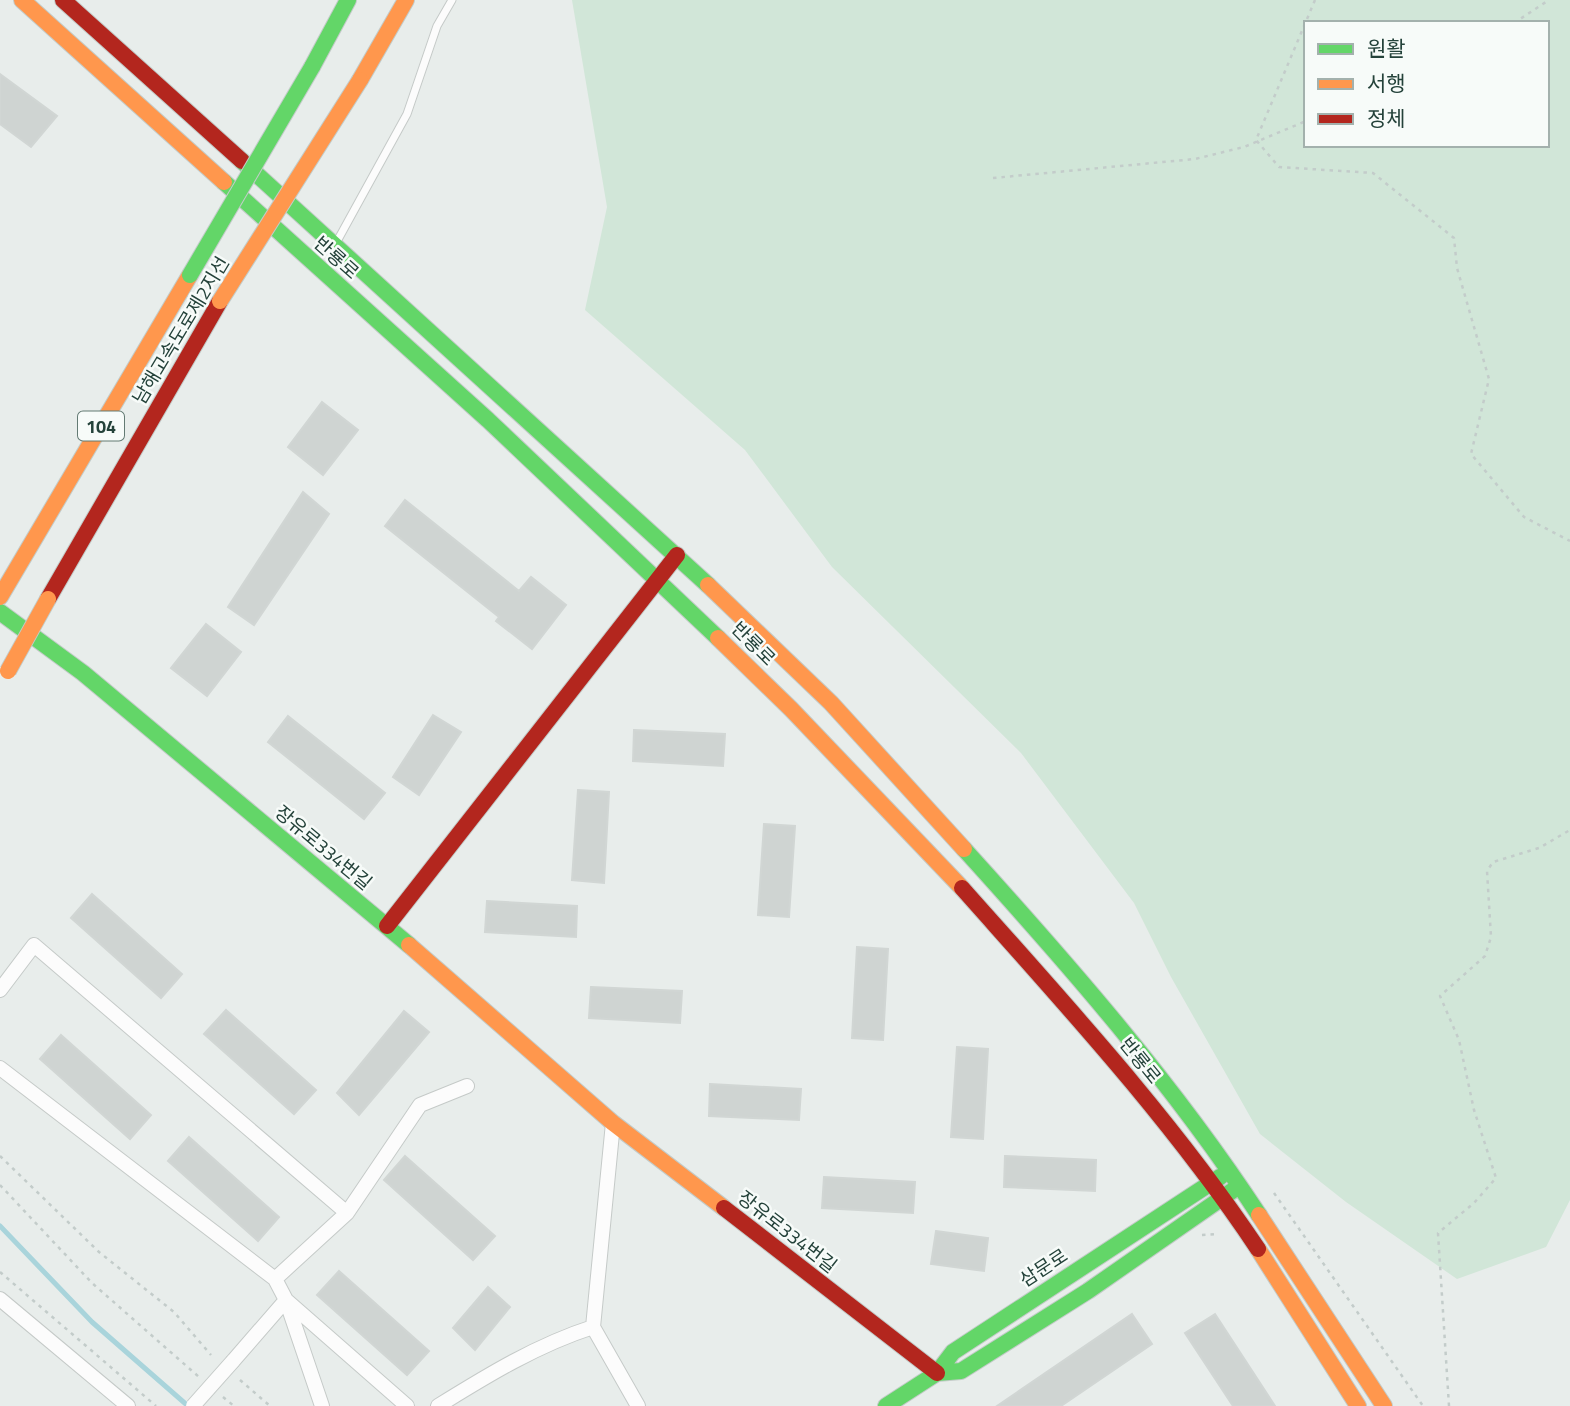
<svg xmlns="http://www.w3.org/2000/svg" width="1570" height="1406" font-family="'Titillium Web','Noto Sans KR',sans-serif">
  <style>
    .green { fill: #d1e6d8; fill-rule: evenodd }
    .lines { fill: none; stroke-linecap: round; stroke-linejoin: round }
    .stream { stroke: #a9d4db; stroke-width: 5 }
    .building { fill: #cfd4d2; stroke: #d1d6d4; stroke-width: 2 }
    .lane-casing { stroke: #c5cac8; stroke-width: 9 }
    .street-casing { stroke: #c5cac8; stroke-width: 16 }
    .fast-casing { stroke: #c3cbc8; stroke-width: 18 }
    .slow-casing { stroke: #c3cbc8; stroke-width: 18 }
    .jam-casing { stroke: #c3cbc8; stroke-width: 18 }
    .path { stroke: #c3ccca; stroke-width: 2.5; stroke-dasharray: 3.5 5; stroke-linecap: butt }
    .lane { stroke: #fcfcfc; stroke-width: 7 }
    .street { stroke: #fcfcfc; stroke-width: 14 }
    .fast { stroke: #63d668; stroke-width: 16 }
    .slow { stroke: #ff974d; stroke-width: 16 }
    .jam { stroke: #b3261e; stroke-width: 16 }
    .street-bridge-casing { stroke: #c5cac8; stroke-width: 16; stroke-linecap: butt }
    .fast-bridge-casing { stroke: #c3ccc9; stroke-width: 18; stroke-linecap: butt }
    .slow-bridge-casing { stroke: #c3ccc9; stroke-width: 18; stroke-linecap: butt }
    .street-bridge { stroke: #fcfcfc; stroke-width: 14 }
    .fast-bridge { stroke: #63d668; stroke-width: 16 }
    .slow-bridge { stroke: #ff974d; stroke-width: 16 }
    .labels { text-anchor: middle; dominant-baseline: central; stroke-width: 5; stroke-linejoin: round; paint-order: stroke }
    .shield { fill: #f7fbf9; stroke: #637a73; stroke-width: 2 }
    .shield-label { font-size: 18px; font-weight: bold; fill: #24423a }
    .street-label { font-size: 19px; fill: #24423a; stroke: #f7fbf9 }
  </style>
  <rect width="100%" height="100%" fill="#e8edeb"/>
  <!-- green -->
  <path class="green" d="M572,0H1570V1200L1546,1247L1457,1279L1346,1202L1260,1134L1171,977L1134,903L1021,753L832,567L745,450L585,310L607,207ZM1306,23H1547V145H1306Z"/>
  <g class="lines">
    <!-- stream -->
    <path class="stream" d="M0,1226L92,1322L188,1406"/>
  </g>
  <!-- building -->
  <path class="building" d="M0,74L57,116L31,147L0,124Z
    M322,402L358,430L323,475L288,447Z
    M303,492L329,514L254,625L228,607Z
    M405,500L519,591L531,577L566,605L532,649L496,621L499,617L385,526Z
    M206,624L241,652L207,696L171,668Z
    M433,715L461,732L419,795L393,777Z
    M288,716L385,793L364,819L268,742Z
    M634,730L725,734L723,766L633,761Z
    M578,790L609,792L604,883L572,880Z
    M764,824L795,826L789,917L758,915Z
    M92,894L182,974L161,998L71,918Z
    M487,901L577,906L576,937L485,932Z
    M857,947L888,949L883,1040L852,1038Z
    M591,987L682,991L680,1023L589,1018Z
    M226,1010L316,1090L294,1114L204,1034Z
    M404,1011L429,1032L359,1115L337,1093Z
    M61,1035L151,1115L130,1139L40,1059Z
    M957,1047L988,1049L983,1139L951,1137Z
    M710,1084L801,1089L799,1120L709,1116Z
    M189,1137L279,1217L258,1241L168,1161Z
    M405,1156L495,1236L473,1260L384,1180Z
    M1005,1156L1096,1160L1095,1191L1004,1187Z
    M824,1177L915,1182L913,1213L822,1208Z
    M936,1231L988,1238L984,1271L931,1264Z
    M339,1271L429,1351L407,1375L317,1295Z
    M488,1287L510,1307L475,1350L453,1328Z
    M1132,1314L1152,1344L1061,1406H997Z
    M1215,1314L1275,1406H1233L1185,1333Z"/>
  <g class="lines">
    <!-- lane casing -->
    <g class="lane-casing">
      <path id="lane" d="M335,245L407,114L437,26L452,0"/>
    </g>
    <!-- street casing -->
    <g class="street-casing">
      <path id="street" d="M0,990L34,945L347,1213
        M0,1068L275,1279L286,1300L407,1406
        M275,1279L347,1213L420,1105L467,1086
        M0,1299L128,1406
        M593,1327L613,1123
        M593,1327L638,1406
        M233,1361L286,1300L322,1406
        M438,1406C488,1375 537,1345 593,1327"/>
    </g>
    <!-- fast casing -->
    <g class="fast-casing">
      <path id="fast" d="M312,67L348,0
        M242,161L708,585
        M224,182L488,420L718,638
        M0,612L83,673L409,945
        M964,849C1069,965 1174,1085 1259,1215
        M937,1373L961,1371L1088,1291L1232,1191
        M886,1406L937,1373L953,1352L1220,1177"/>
    </g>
    <!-- slow casing -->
    <g class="slow-casing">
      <path id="slow" d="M22,0L224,182
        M360,80L406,0
        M708,585L831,703L964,849
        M0,597L190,275
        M718,638L791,709L962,888
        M409,945L613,1123L724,1208
        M1259,1215L1384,1406
        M1258,1249L1358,1406"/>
    </g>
    <!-- jam casing -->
    <g class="jam-casing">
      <path id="jam" d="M63,0L242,161
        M48,599L220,301
        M962,888C1065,1004 1172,1120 1258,1249
        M387,926L677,555
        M724,1208L937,1373"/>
    </g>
    <!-- path -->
    <path class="path" d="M1315,0L1256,140L1279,167L1373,173L1454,238L1457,268L1489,379L1471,454L1524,517L1570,541
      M1514,23L1549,0
      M993,178L1195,159L1244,147L1306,121
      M0,1156L99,1252L174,1312L211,1355
      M0,1185L92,1283L199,1377
      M1274,1193L1423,1406
      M1202,1235L1216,1234
      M0,1272L156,1406
      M240,1380L270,1406
      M223,1397L234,1406
      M1449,1406L1438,1233L1474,1203L1496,1178L1474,1110L1459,1040L1440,996L1485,956L1491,937L1487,871L1493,862L1539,848L1570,830"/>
    <!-- lane -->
    <use href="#lane" class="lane"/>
    <!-- street -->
    <use href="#street" class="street"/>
    <!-- fast -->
    <use href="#fast" class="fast"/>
    <!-- slow -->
    <use href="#slow" class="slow"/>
    <!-- jam -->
    <use href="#jam" class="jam"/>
    <!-- street-bridge casing -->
    <g class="street-bridge-casing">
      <path id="street-bridge" d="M193,1406L233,1361"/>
    </g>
    <!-- fast-bridge casing -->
    <g class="fast-bridge-casing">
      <path id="fast-bridge" d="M190,275L312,67"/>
    </g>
    <!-- slow-bridge casing -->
    <g class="slow-bridge-casing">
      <path id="slow-bridge" d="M220,301L360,80
        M8,671L48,599"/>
    </g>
    <!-- street-bridge -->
    <use href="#street-bridge" class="street-bridge"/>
    <!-- fast-bridge -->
    <use href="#fast-bridge" class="fast-bridge"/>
    <!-- slow-bridge -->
    <use href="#slow-bridge" class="slow-bridge"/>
  </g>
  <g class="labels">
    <!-- shield labels -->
    <rect class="shield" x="78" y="411.5" width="46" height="29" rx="5"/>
    <g class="shield-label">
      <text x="101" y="426">104</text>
    </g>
    <!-- street labels -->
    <g class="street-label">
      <text transform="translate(337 257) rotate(42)">반룡로</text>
      <text transform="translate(180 330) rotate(-59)">남해고속도로제2지선</text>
      <text transform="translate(754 643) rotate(45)">반룡로</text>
      <text transform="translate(324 847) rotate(40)">장유로334번길</text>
      <text transform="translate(1141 1060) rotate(51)">반룡로</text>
      <text transform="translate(788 1231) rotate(38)">장유로334번길</text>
      <text transform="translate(1043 1267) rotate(-33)">삼문로</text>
    </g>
  </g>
  <!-- legend -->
  <rect x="1304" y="21" width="245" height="126" fill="#f7fbf9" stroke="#a3b1ad" stroke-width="2"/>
  <rect x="1318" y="44" width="35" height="10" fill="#63d668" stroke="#a3b1ad" stroke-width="2"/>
  <text x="1367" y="56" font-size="21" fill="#24423a">원활</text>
  <rect x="1318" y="79" width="35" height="10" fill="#ff974d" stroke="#a3b1ad" stroke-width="2"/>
  <text x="1367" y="91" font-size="21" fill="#24423a">서행</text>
  <rect x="1318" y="114" width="35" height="10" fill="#b3261e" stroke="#a3b1ad" stroke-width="2"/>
  <text x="1367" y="126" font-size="21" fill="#24423a">정체</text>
</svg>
